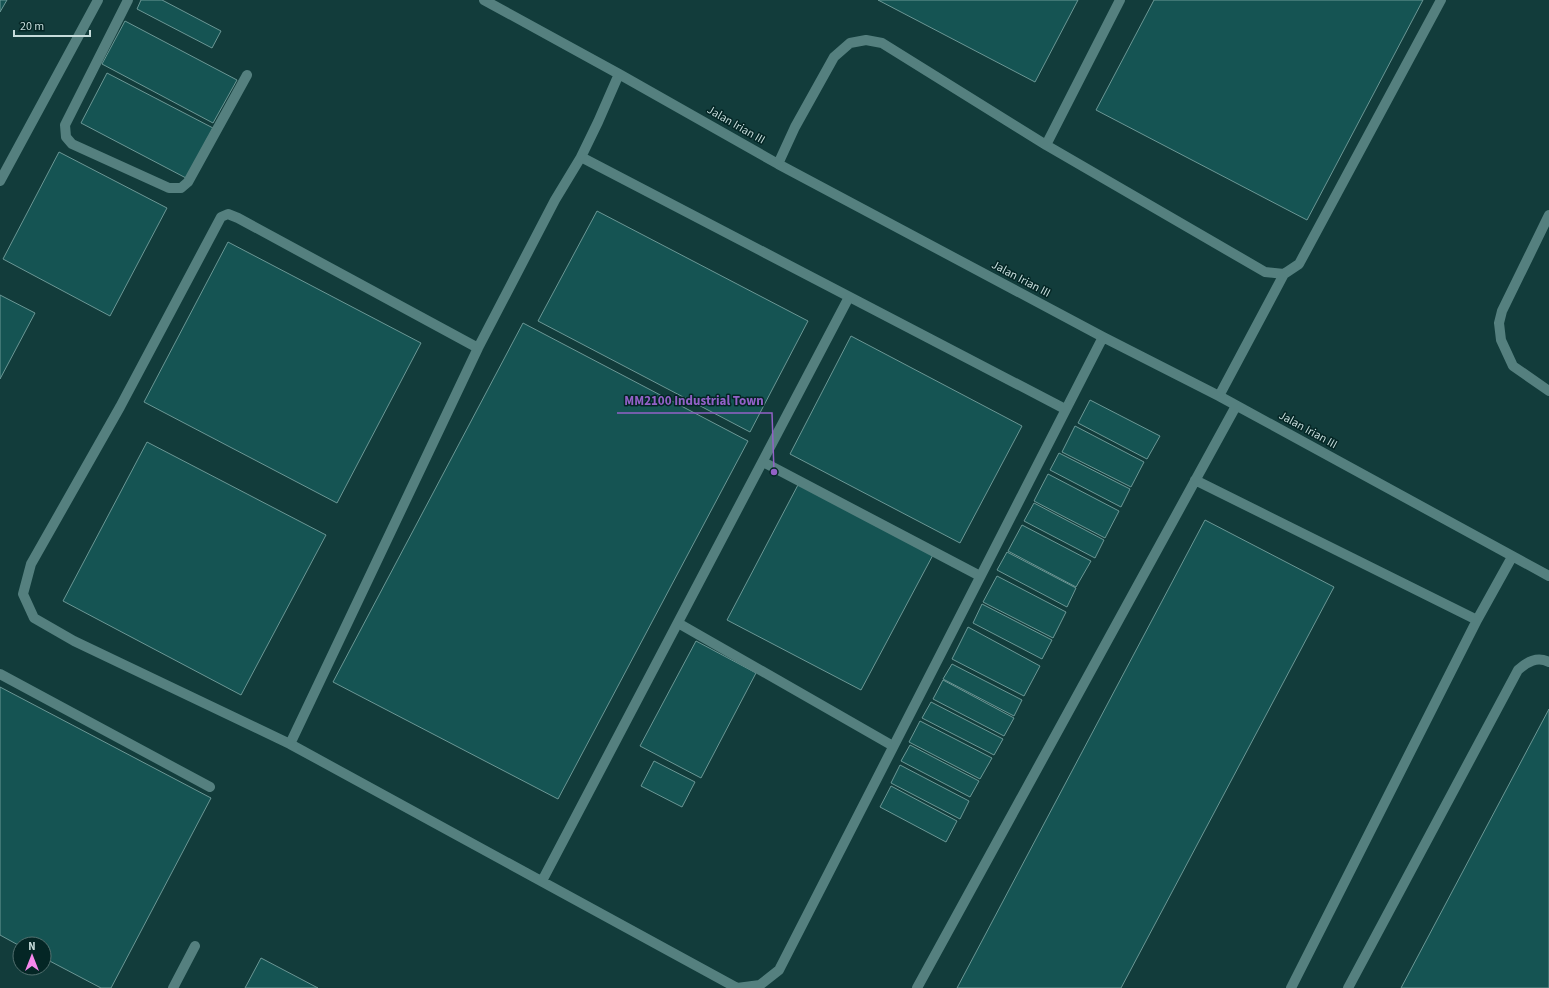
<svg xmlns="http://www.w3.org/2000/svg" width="1549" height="988" font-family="'Source Sans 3',sans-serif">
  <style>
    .built { fill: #123c3b; fill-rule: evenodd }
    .building { fill: #155453; stroke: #6b9795 }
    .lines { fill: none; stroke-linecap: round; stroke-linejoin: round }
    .lane { stroke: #55807f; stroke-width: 10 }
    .labels { text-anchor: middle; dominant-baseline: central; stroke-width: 3; stroke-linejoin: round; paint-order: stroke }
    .street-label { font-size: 12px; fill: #c6dcdb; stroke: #042625 }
    .leader { fill: none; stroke: #9261c7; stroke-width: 1.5 }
    .callout-dot { fill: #9261c7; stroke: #042625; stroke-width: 1.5 }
    .callout-label { font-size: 13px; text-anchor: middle; font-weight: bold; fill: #9261c7; stroke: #042625; stroke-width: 3; stroke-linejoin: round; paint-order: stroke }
  </style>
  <rect width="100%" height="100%" fill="#023131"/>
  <!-- built -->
  <path class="built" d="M0,0H1549V988H0ZM20,944H44V968H20Z"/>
  <!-- building -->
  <path class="building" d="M0,0H7L0,12Z
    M141,0H162L221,31L212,48L137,9Z
    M878,0H1078L1035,82Z
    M1154,0H1423L1307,220L1096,110Z
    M125,21L237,80L213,123L102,64Z
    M107,73L213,128L186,178L81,123Z
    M59,152L167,208L110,316L3,259Z
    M597,211L808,321L750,432L538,321Z
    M228,242L421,343L337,503L144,402Z
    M0,295L35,313L0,379Z
    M523,323L748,441L558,799L333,682Z
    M851,336L1022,426L960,543L790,454Z
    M1090,400L1160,436L1147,459L1078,423Z
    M1075,426L1144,462L1131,487L1062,452Z
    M147,442L326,535L241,695L63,601Z
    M1059,453L1130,489L1121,507L1050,470Z
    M1048,474L1119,511L1105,538L1034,501Z
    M799,483L934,553L861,690L727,620Z
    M1034,503L1104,540L1095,558L1024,521Z
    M1205,520L1334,587L1121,988H957Z
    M1022,525L1091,561L1076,587L1008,551Z
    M1007,552L1076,588L1067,607L997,570Z
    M997,576L1066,612L1053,638L983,602Z
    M982,604L1052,640L1042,659L973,623Z
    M968,627L1040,666L1024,696L952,659Z
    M696,641L756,673L701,778L640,746Z
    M952,664L1022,700L1014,716L943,679Z
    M943,680L1014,718L1004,736L933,699Z
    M0,687L211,798L111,988H101L44,958V944H20V946L0,935Z
    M931,702L1003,739L994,755L922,718Z
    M1549,709V988H1401Z
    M920,721L992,758L980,779L909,742Z
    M910,745L979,781L970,797L901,761Z
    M654,761L695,782L682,807L641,786Z
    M900,765L969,801L960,819L891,783Z
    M891,786L957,821L946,842L880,807Z
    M261,958L318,988H245Z"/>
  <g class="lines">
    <!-- lane -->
    <path class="lane" d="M128,0L65,125L66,137L72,144L169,188H181L188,182L247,75
      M484,0L619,74L778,164L1103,337L1219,396L1549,576
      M1046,145L1120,0
      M581,157L598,122L619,74
      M778,164L795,127L834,57L850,43L866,40L882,43L1046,145L1265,272L1284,274L1299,264L1441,0
      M0,181L98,0
      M1549,215L1502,311L1499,323L1501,340L1513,366L1549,391
      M478,348L238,218L228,214L221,217L120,407L31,564L23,594L34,618L74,641L290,744L737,988L760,985L779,970L1103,337
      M1219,396L1284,274
      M763,462L980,576
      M1195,480L1477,620
      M678,623L893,746
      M0,674L210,787
      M290,744L478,348L555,200L581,157L1065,409
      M542,881L849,297
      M173,988L195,946
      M917,988L1236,406
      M1291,988L1477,620L1512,557
      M1348,988L1518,670C1527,662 1537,656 1549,662"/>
  </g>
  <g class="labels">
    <!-- street labels -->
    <g class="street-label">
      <text transform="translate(736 125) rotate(30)">Jalan Irian III</text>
      <text transform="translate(1021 279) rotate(28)">Jalan Irian III</text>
      <text transform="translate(1308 430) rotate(29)">Jalan Irian III</text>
    </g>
  </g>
  <!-- callouts -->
  <path class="leader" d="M774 472L772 413H617"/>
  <circle class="callout-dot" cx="774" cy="472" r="4"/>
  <g class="callout-label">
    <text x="694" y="405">MM2100 Industrial Town</text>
  </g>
  <!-- north arrow -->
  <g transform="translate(32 956)"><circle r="19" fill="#042625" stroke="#526f6e"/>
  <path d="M0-3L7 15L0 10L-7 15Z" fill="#f688ed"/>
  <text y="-6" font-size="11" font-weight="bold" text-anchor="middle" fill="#c6dcdb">N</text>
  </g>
  <!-- scale -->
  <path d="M14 30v6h76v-6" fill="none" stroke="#c6dcdb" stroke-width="2"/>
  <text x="20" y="30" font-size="12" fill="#c6dcdb" stroke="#042625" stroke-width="3" paint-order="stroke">20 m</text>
</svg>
